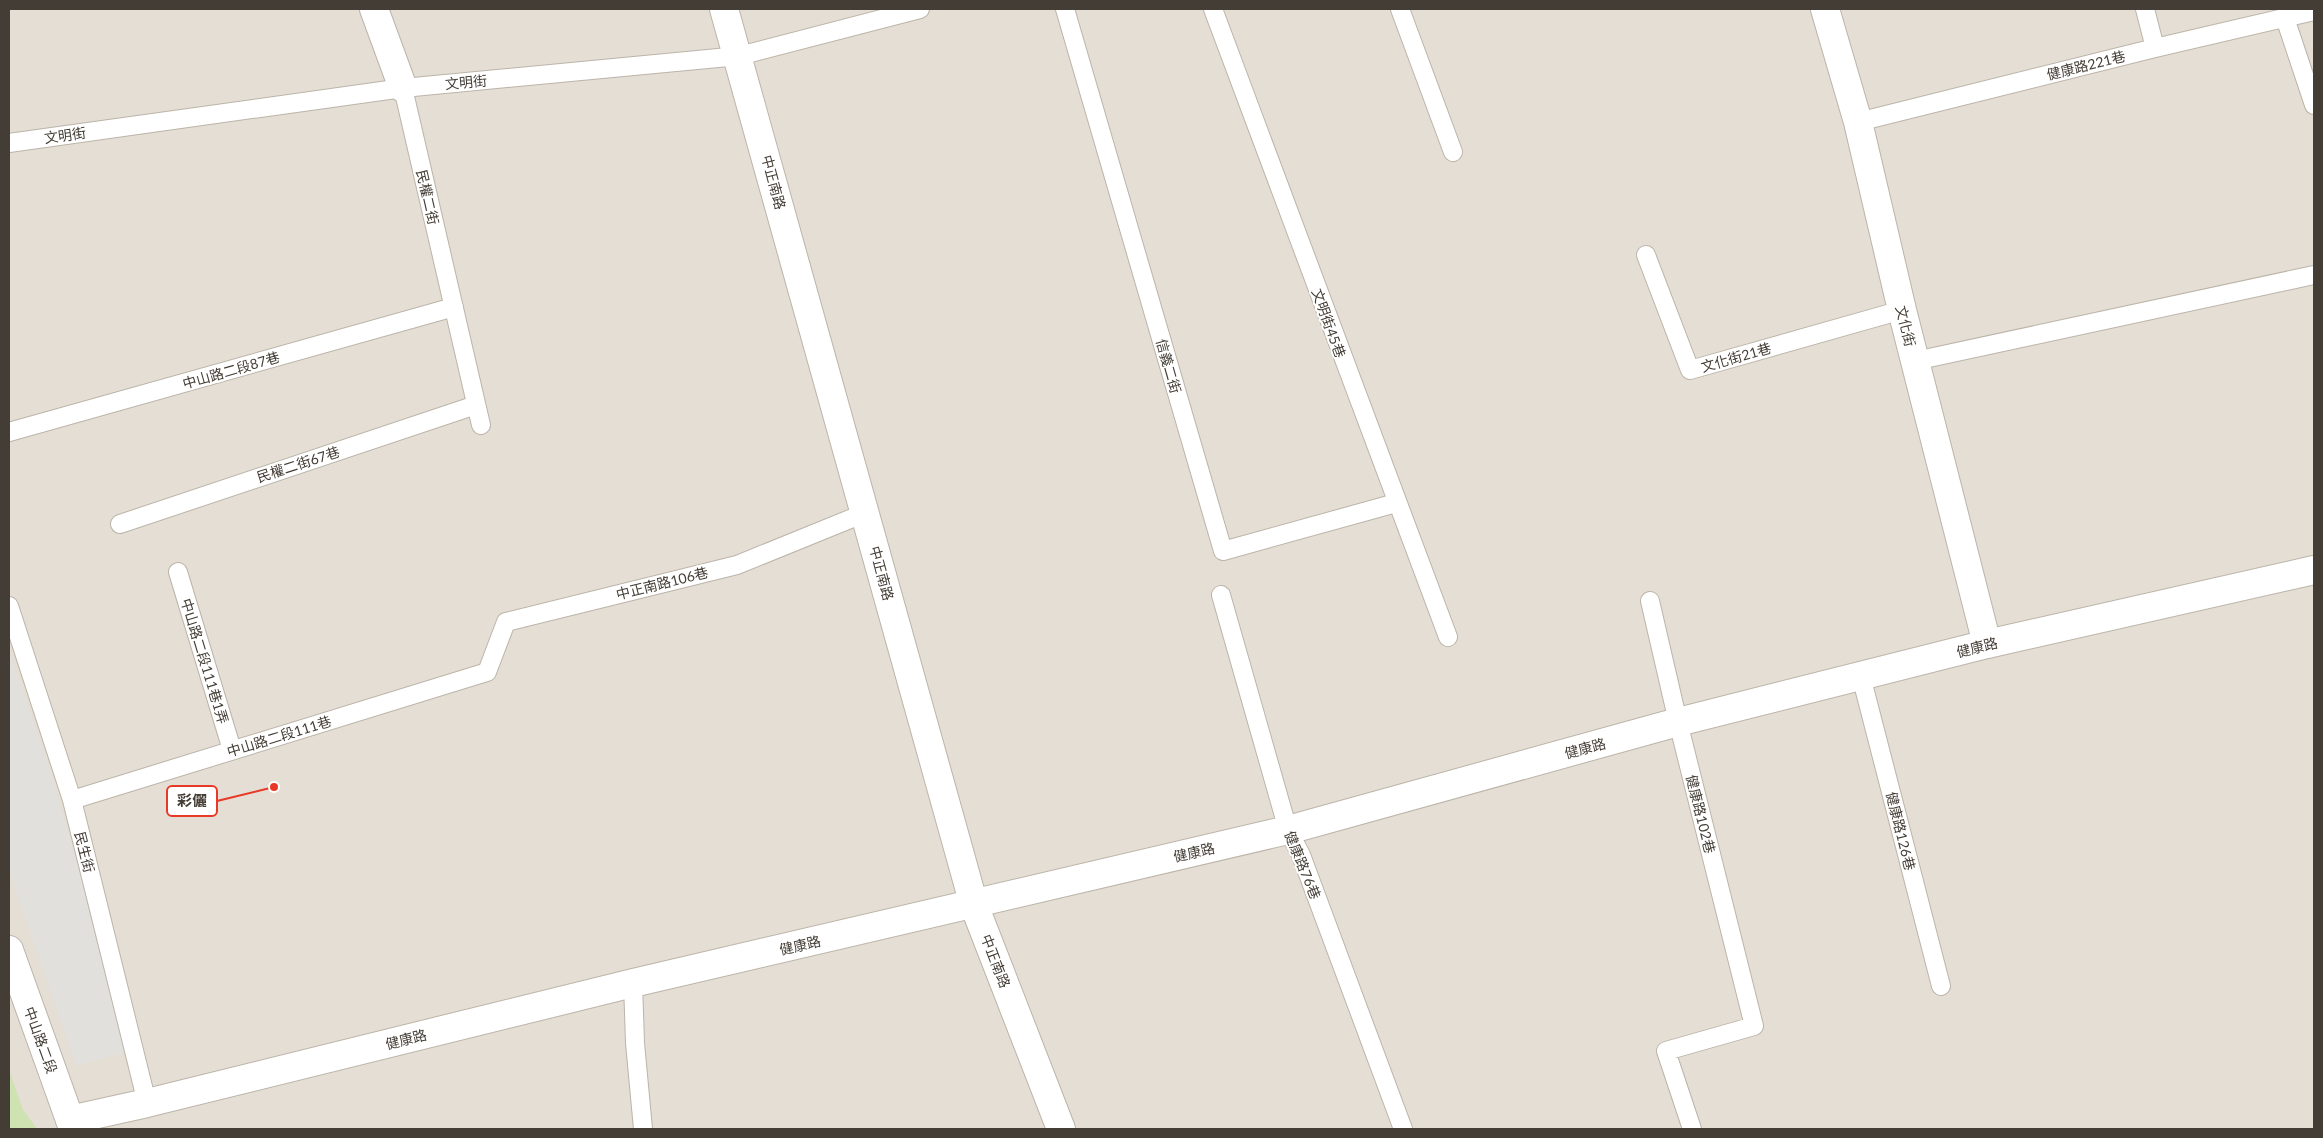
<svg xmlns="http://www.w3.org/2000/svg" width="2323" height="1138" font-family="Lato,'Noto Sans TC',sans-serif">
  <style>
    .residential { fill: #e4ded4 }
    .green { fill: #cfe2b1 }
    .parking { fill: #e2e0dd }
    .lines { fill: none; stroke-linecap: round; stroke-linejoin: round }
    .service-casing { stroke: #bcb4a9; stroke-width: 20 }
    .minor-casing { stroke: #bcb4a9; stroke-width: 30 }
    .tertiary-casing { stroke: #bcb4a9; stroke-width: 30 }
    .service { stroke: #fff; stroke-width: 18 }
    .minor { stroke: #fff; stroke-width: 28 }
    .tertiary { stroke: #fff; stroke-width: 28 }
    .labels { text-anchor: middle; dominant-baseline: central; stroke-width: 4; stroke-linejoin: round; paint-order: stroke }
    .street-label { font-size: 14px; fill: #433d35; stroke: #fff }
    .leader { fill: none; stroke: #e83826; stroke-width: 2 }
    .callout-dot { fill: #e83826; stroke: #fff; stroke-width: 2 }
    .callout { fill: #fff; stroke: #e83826; stroke-width: 2 }
    .callout-label { font-size: 15px; text-anchor: middle; font-weight: bold; fill: #433d35 }
  </style>
  <rect width="100%" height="100%" fill="#f1ede5"/>
  <!-- residential -->
  <path class="residential" d="M9,9H2314V1129H9Z"/>
  <!-- green -->
  <path class="green" d="M9,1070L23,1110L37,1129H9Z"/>
  <!-- parking -->
  <path class="parking" d="M9,652L46,757L132,1051L76,1065L9,871Z"/>
  <g class="lines">
    <!-- service casing -->
    <g class="service-casing">
      <path id="service" d="M1065,9L1223,551L1396,503
        M1213,9L1448,637
        M1400,9L1453,152
        M2145,9L2155,48
        M2285,18L2314,105
        M403,88L481,425
        M1858,122L2155,48L2314,11
        M9,143L403,88L739,56L920,9
        M1646,255L1690,370L1902,310
        M1915,361L2314,275
        M9,432L454,307
        M120,524L476,405
        M178,572L232,750
        M1221,595L1288,830L1301,855L1403,1129
        M1650,601L1678,722L1754,1026L1666,1051L1692,1129
        M9,606L72,800L147,1103
        M1861,676L1941,986
        M72,800L487,672L506,622L737,565L865,513
        M633,983L635,1043L643,1129"/>
    </g>
    <!-- minor casing -->
    <g class="minor-casing">
      <path id="minor" d="M374,9L403,88
        M724,9L974,905L1061,1129
        M1825,9L1858,122L1902,310L1987,644
        M9,950L70,1120L76,1129"/>
    </g>
    <!-- tertiary casing -->
    <g class="tertiary-casing">
      <path id="tertiary" d="M70,1120L147,1103L633,983L1288,830L1678,722L1987,644L2314,570"/>
    </g>
    <!-- service -->
    <use href="#service" class="service"/>
    <!-- minor -->
    <use href="#minor" class="minor"/>
    <!-- tertiary -->
    <use href="#tertiary" class="tertiary"/>
  </g>
  <g class="labels">
    <!-- street labels -->
    <g class="street-label">
      <text transform="translate(2086 65) rotate(-14)">健康路221巷</text>
      <text transform="translate(466 82) rotate(-5)">文明街</text>
      <text transform="translate(65 135) rotate(-8)">文明街</text>
      <text transform="translate(774 182) rotate(75)">中正南路</text>
      <text transform="translate(428 197) rotate(77)">民權二街</text>
      <text transform="translate(1329 323) rotate(70)">文明街45巷</text>
      <text transform="translate(1906 326) rotate(76)">文化街</text>
      <text transform="translate(1736 357) rotate(-16)">文化街21巷</text>
      <text transform="translate(1169 366) rotate(74)">信義二街</text>
      <text transform="translate(231 370) rotate(-16)">中山路二段87巷</text>
      <text transform="translate(298 464) rotate(-18)">民權二街67巷</text>
      <text transform="translate(882 573) rotate(75)">中正南路</text>
      <text transform="translate(662 583) rotate(-14)">中正南路106巷</text>
      <text transform="translate(1977 647) rotate(-14)">健康路</text>
      <text transform="translate(205 661) rotate(73)">中山路二段111巷1弄</text>
      <text transform="translate(279 736) rotate(-17)">中山路二段111巷</text>
      <text transform="translate(1585 748) rotate(-15)">健康路</text>
      <text transform="translate(1701 814) rotate(76)">健康路102巷</text>
      <text transform="translate(1901 831) rotate(76)">健康路126巷</text>
      <text transform="translate(85 852) rotate(76)">民生街</text>
      <text transform="translate(1194 852) rotate(-13)">健康路</text>
      <text transform="translate(1303 865) rotate(68)">健康路76巷</text>
      <text transform="translate(800 945) rotate(-13)">健康路</text>
      <text transform="translate(996 961) rotate(69)">中正南路</text>
      <text transform="translate(406 1039) rotate(-14)">健康路</text>
      <text transform="translate(41 1040) rotate(70)">中山路二段</text>
    </g>
  </g>
  <!-- callouts -->
  <path class="leader" d="M274 787L217 801"/>
  <circle class="callout-dot" cx="274" cy="787" r="5"/>
  <rect class="callout" x="167" y="786" width="50" height="30" rx="5"/>
  <g class="callout-label">
    <text x="192" y="806">彩儷</text>
  </g>
  <!-- border -->
  <rect width="2323" height="1138" fill="none" stroke="#433d35" stroke-width="20"/>
</svg>
